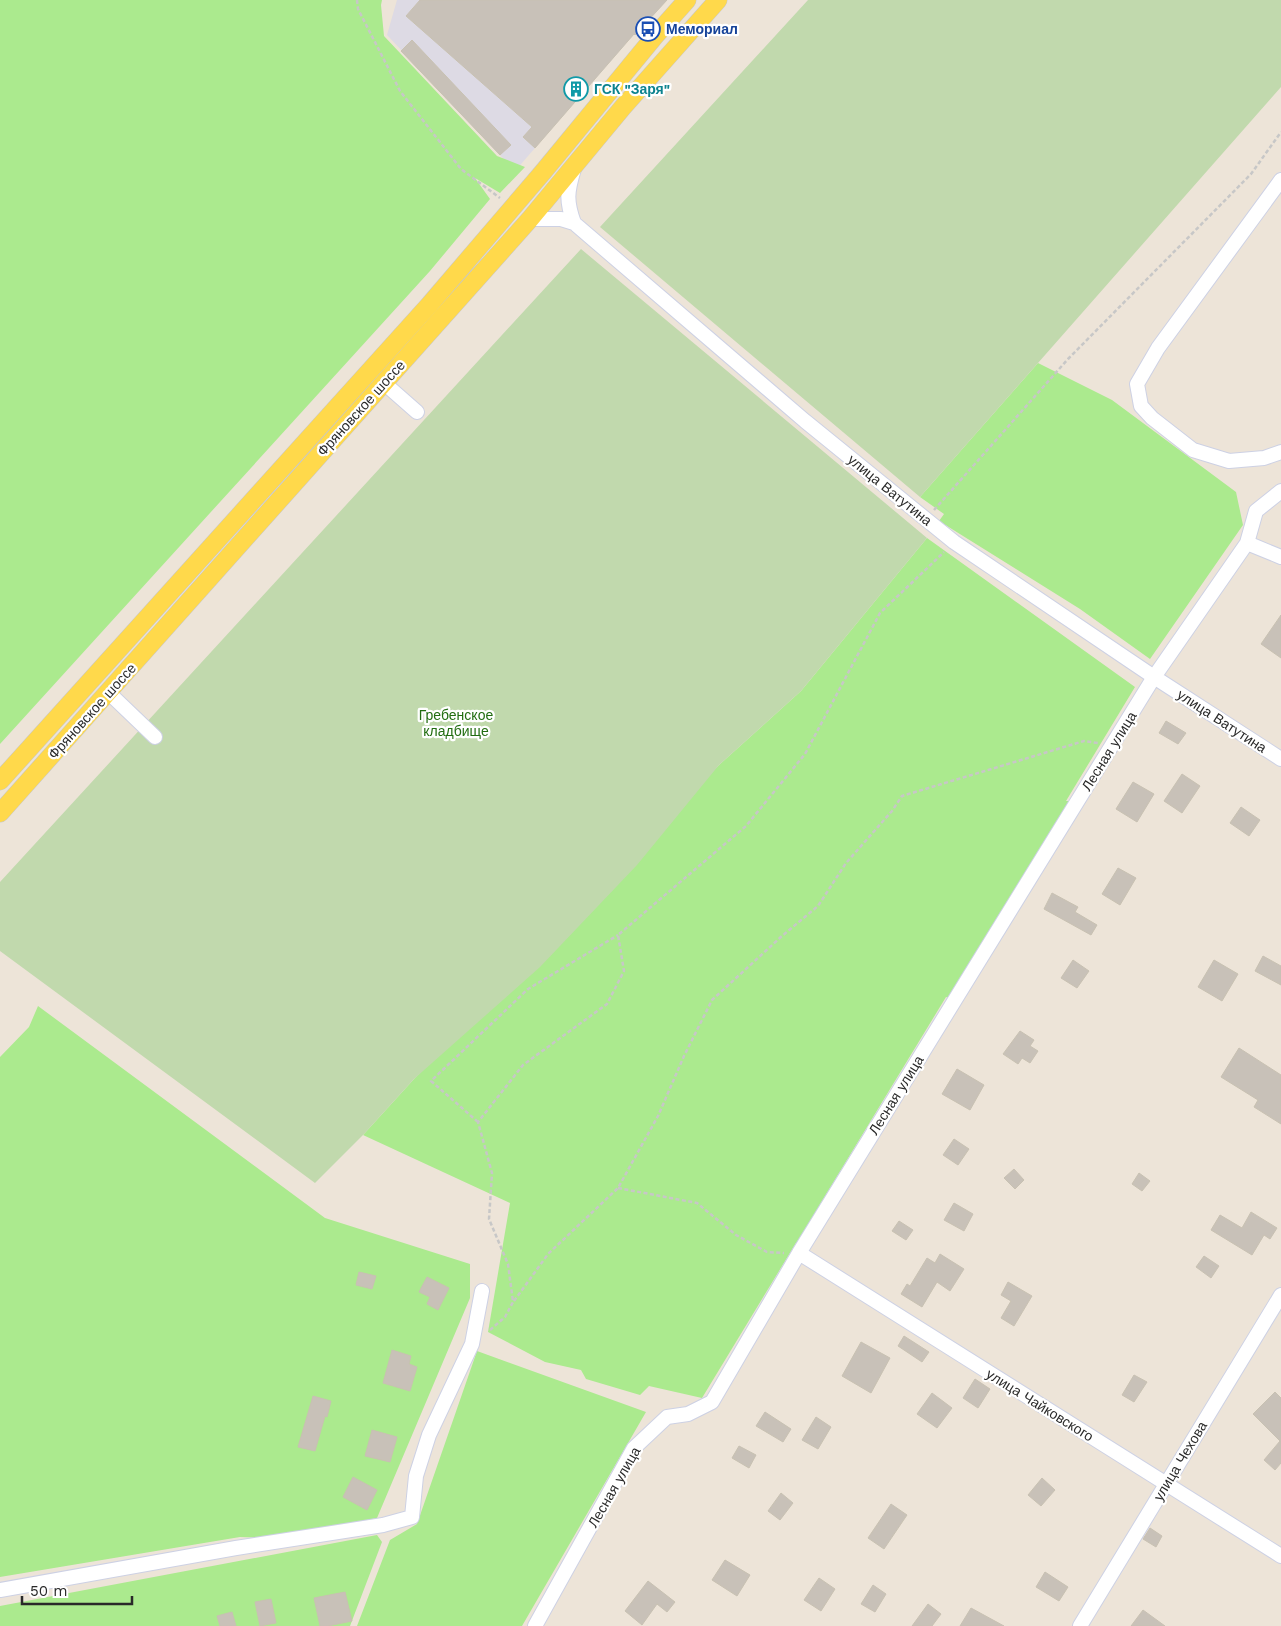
<svg xmlns="http://www.w3.org/2000/svg" width="1281" height="1626" font-family="'Work Sans',sans-serif">
  <style>
    .industrial { fill: #dddae4 }
    .green { fill: #abea8e }
    .cemetery { fill: #c1d9ad }
    .building { fill: #c8c1b8; stroke: #c8c1b2 }
    .lines { fill: none; stroke-linecap: round; stroke-linejoin: round }
    .minor-casing { stroke: #cdd1e4; stroke-width: 16 }
    .major-casing { stroke: #c7c7c7; stroke-width: 19 }
    .path { stroke: #c7c7c7; stroke-width: 2.5; stroke-dasharray: 4 2.5; stroke-linecap: butt }
    .minor { stroke: #fff; stroke-width: 14 }
    .major { stroke: #ffd94b; stroke-width: 18 }
    .labels { text-anchor: middle; dominant-baseline: central; stroke-width: 4.5; stroke-linejoin: round; paint-order: stroke }
    .transit-label { font-size: 14px; font-weight: bold; fill: #164399; stroke: #fff; text-anchor: start }
    .culture-label { font-size: 14px; font-weight: bold; fill: #0d838f; stroke: #fff; text-anchor: start }
    .street-label { font-size: 14px; fill: #292929; stroke: #fff }
    .park-label { font-size: 14px; fill: #226d11; stroke: #fff }
  </style>
  <rect width="100%" height="100%" fill="#ede4d8"/>
  <!-- industrial -->
  <path class="industrial" d="M397,0H667L628,41L515,171L387,35Z"/>
  <!-- green -->
  <path class="green" d="M0,0H382L381,5L384,36L497,156L525,167L500,193L475,178L490,199L430,271L0,744Z
    M1038,363L1112,400L1236,492L1243,525L1150,659L1080,609L939,521L944,514L920,497Z
    M927,538L1135,687L1066,801H1069L1067,809L950,998L946,997L819,1206L820,1213L800,1246L796,1243L702,1398L649,1386L640,1395L586,1379L581,1370L545,1362L488,1332L510,1203L363,1135L414,1079L719,765L801,691Z
    M38,1006L325,1218L470,1264V1298L377,1518L274,1538L240,1537L0,1577V1057L29,1027Z
    M477,1351L646,1412L522,1626H357L390,1540L417,1524Z
    M377,1535L382,1542L350,1626H0V1606Z"/>
  <!-- cemetery -->
  <path class="cemetery" d="M808,0H1281V87L920,497L600,227Z
    M581,249L927,538L801,691L719,765L637,865L540,967L414,1079L363,1135L315,1183L0,951V882Z"/>
  <!-- building -->
  <path class="building" d="M420,0H667L635,35L634,34L535,148L523,137L532,127L406,16Z
    M412,40L511,145L500,155L401,51Z
    M1281,615V658L1261,644Z
    M1166,721L1186,733L1178,744L1159,733Z
    M1182,774L1200,786L1182,813L1164,801Z
    M1133,782L1154,794L1137,822L1116,809Z
    M1241,807L1260,820L1249,836L1230,823Z
    M1118,868L1136,878L1120,905L1102,894Z
    M1052,893L1078,907L1075,912L1097,925L1091,935L1044,909Z
    M1263,956L1281,966V985L1255,971Z
    M1073,960L1089,971L1077,988L1061,978Z
    M1214,960L1238,974L1222,1001L1198,987Z
    M1020,1031L1034,1040L1030,1046L1038,1051L1030,1063L1022,1058L1018,1064L1003,1054Z
    M1239,1048L1281,1075V1124L1254,1107L1258,1100L1221,1077Z
    M957,1069L984,1085L970,1110L942,1094Z
    M954,1139L969,1149L958,1165L943,1155Z
    M1014,1169L1024,1180L1015,1189L1004,1178Z
    M1139,1173L1150,1181L1142,1191L1132,1184Z
    M954,1203L973,1214L964,1231L944,1220Z
    M1251,1212L1277,1228L1270,1239L1264,1235L1252,1255L1211,1230L1220,1215L1242,1228Z
    M899,1221L913,1230L906,1240L892,1231Z
    M940,1254L964,1269L950,1291L937,1282L922,1307L901,1294L907,1284L910,1286L927,1258L935,1263Z
    M1204,1256L1219,1266L1211,1278L1196,1267Z
    M359,1272L376,1276L372,1289L356,1285Z
    M427,1277L449,1288L438,1310L427,1304L430,1297L419,1292Z
    M1008,1282L1032,1296L1014,1326L1001,1318L1011,1301L1001,1295Z
    M904,1336L929,1352L922,1362L898,1346Z
    M861,1342L890,1358L871,1393L842,1376Z
    M392,1350L411,1356L409,1364L417,1367L410,1391L383,1383Z
    M1134,1375L1147,1382L1134,1402L1122,1395Z
    M975,1379L990,1389L978,1408L963,1398Z
    M1275,1392L1281,1398V1463L1275,1470L1264,1460L1280,1441L1253,1414Z
    M932,1393L952,1408L937,1428L917,1414Z
    M313,1396L331,1401L327,1417L325,1416L315,1451L298,1447Z
    M765,1412L791,1429L783,1442L756,1426Z
    M816,1417L831,1427L818,1449L802,1440Z
    M372,1430L397,1437L390,1462L365,1456Z
    M739,1446L756,1455L749,1468L732,1458Z
    M353,1477L377,1490L367,1510L343,1497Z
    M1042,1478L1055,1490L1041,1506L1028,1495Z
    M781,1493L793,1503L780,1520L768,1511Z
    M891,1504L907,1515L884,1549L868,1538Z
    M1150,1528L1162,1536L1156,1547L1143,1539Z
    M725,1560L750,1575L737,1596L712,1580Z
    M1045,1572L1068,1587L1059,1601L1036,1587Z
    M819,1578L835,1589L821,1611L804,1600Z
    M648,1581L675,1602L667,1612L657,1604L642,1625L625,1611Z
    M873,1585L886,1594L875,1612L861,1604Z
    M345,1592L352,1621L328,1626H320L314,1598Z
    M271,1599L276,1623L260,1626L255,1602Z
    M928,1604L941,1614L932,1626H912Z
    M971,1608L1004,1626H960Z
    M1143,1610L1165,1626H1131Z
    M232,1612L236,1626H220L217,1616Z"/>
  <g class="lines">
    <!-- minor casing -->
    <g class="minor-casing">
      <path id="minor" d="M574,169C567,192 566,201 574,223L805,421L954,542L1154,677L1281,759
        M1281,180L1158,348L1137,384L1141,406L1152,418L1193,450L1229,461L1264,458L1281,452
        M530,219H561L574,223
        M384,383L417,412
        M1247,543L1281,557
        M108,692L155,737
        M799,1253L1281,1556
        M0,1590L236,1548L383,1525L412,1517L416,1476L429,1435L472,1344L482,1291
        M535,1626L634,1448L667,1417L688,1414L712,1402L799,1253L1154,677L1247,543L1256,511L1281,491
        M1080,1626L1281,1295"/>
    </g>
    <!-- major casing -->
    <g class="major-casing">
      <path id="major" d="M0,781L430,304L543,172L655,36L687,0
        M0,813L530,219L623,107L718,0"/>
    </g>
    <!-- path -->
    <path class="path" d="M357,0L358,9L400,91L461,169L500,198
      M934,510L1068,359L1251,174L1281,132
      M478,1122L431,1081L528,989L618,935
      M618,1188L697,1203L736,1235L767,1252L784,1253
      M514,1301L548,1254L618,1188L658,1116L684,1056L712,1000L782,936L818,906L846,863L892,811L902,796L1084,741L1098,743
      M490,1330L505,1317L513,1302L508,1264L489,1219L492,1173L478,1122L523,1065L607,1004L624,971L618,935L746,826L805,754L880,613L944,552"/>
    <!-- minor -->
    <use href="#minor" class="minor"/>
    <!-- major -->
    <use href="#major" class="major"/>
  </g>
  <!-- icons -->
  <defs>
    <g id="bus-ring" transform="scale(1.25)"><circle r="9.5" fill="#fff" stroke="#1a4fb4" stroke-width="1.5"/><path d="M-5-6H5V4H4V6H2V4H-2V6H-4V4H-5ZM-3.5-4V0h7V-4ZM-3.5 1.2v1.5H-2V1.2ZM2 1.2v1.5H3.5V1.2Z" fill="#1a4fb4"/></g>
    <g id="building-ring" transform="scale(1.25)"><circle r="9.5" fill="#fff" stroke="#0f9aa8" stroke-width="1.5"/><path d="M-4-6H4V6H1V3H-1V6H-4ZM-2.5-4.3h1.7v1.8h-1.7ZM.8-4.3h1.7v1.8H.8ZM-2.5-1h1.7V.8h-1.7ZM.8-1h1.7V.8H.8Z" fill="#0f9aa8"/></g>
  </defs>
  <g fill-rule="evenodd">
    <use href="#bus-ring" x="648" y="29"/>
    <use href="#building-ring" x="576" y="89"/>
  </g>
  <g class="labels">
    <!-- transit labels -->
    <g class="transit-label">
      <text x="666" y="29">Мемориал</text>
    </g>
    <!-- culture labels -->
    <g class="culture-label">
      <text x="594" y="89">ГСК "Заря"</text>
    </g>
    <!-- street labels -->
    <g class="street-label">
      <text transform="translate(361 408) rotate(-48)">Фряновское шоссе</text>
      <text transform="translate(890 490) rotate(39)">улица Ватутина</text>
      <text transform="translate(92 711) rotate(-48)">Фряновское шоссе</text>
      <text transform="translate(1222 721) rotate(33)">улица Ватутина</text>
      <text transform="translate(1109 751) rotate(-58)">Лесная улица</text>
      <text transform="translate(896 1095) rotate(-58)">Лесная улица</text>
      <text transform="translate(1040 1405) rotate(32)">улица Чайковского</text>
      <text transform="translate(1180 1461) rotate(-59)">улица Чехова</text>
      <text transform="translate(614 1487) rotate(-60)">Лесная улица</text>
    </g>
    <!-- park labels -->
    <g class="park-label">
      <text x="456" y="715">Гребенское<tspan x="456" dy="16">кладбище</tspan></text>
    </g>
  </g>
  <!-- scale -->
  <path d="M22 1596v8h110v-8" fill="none" stroke="#292929" stroke-width="2.5"/>
  <text x="30" y="1596" font-size="15" fill="#292929" stroke="#ffffff" stroke-width="4" paint-order="stroke">50 m</text>
</svg>
